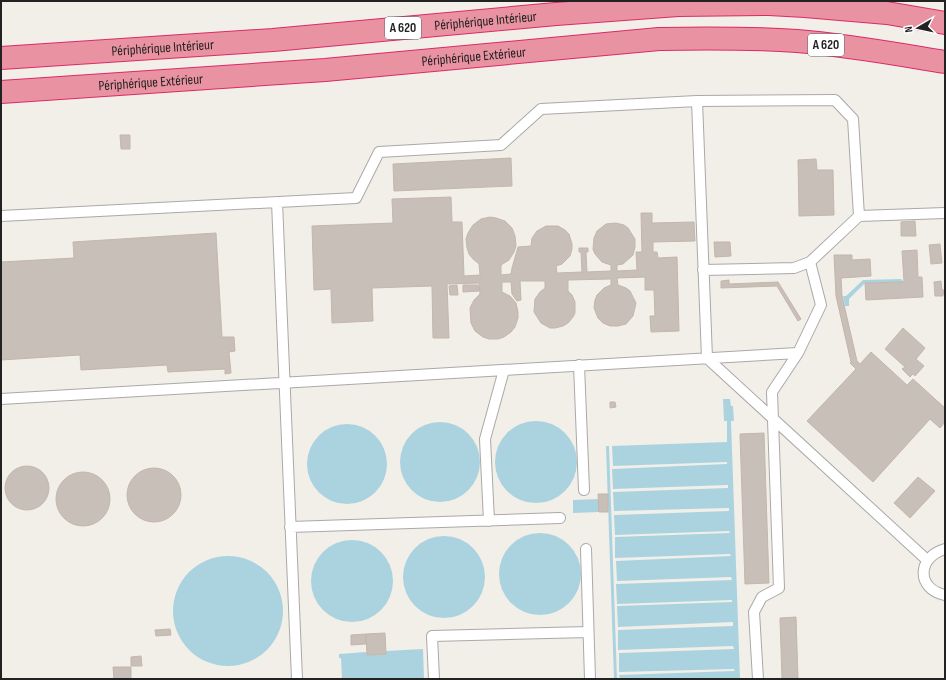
<svg xmlns="http://www.w3.org/2000/svg" width="946" height="680" font-family="'Sofia Sans Condensed',sans-serif">
  <style>
    .water { fill: #aad3df }
    .building { fill: #c7bfb8; stroke: #c4b6ab }
    .lines { fill: none; stroke-linecap: round; stroke-linejoin: round }
    .service-casing { stroke: #a9a9a9; stroke-width: 12 }
    .motorway-casing { stroke: #dc2a67; stroke-width: 24 }
    .service { stroke: #fff; stroke-width: 10 }
    .motorway { stroke: #e892a2; stroke-width: 22 }
    .labels { text-anchor: middle; dominant-baseline: central; stroke-width: 3; stroke-linejoin: round; paint-order: stroke }
    .shield { fill: #fff; stroke: #646464; stroke-width: 1 }
    .shield-label { font-size: 13px; font-weight: bold; fill: #222 }
    .street-label { font-size: 14px; fill: #222; stroke: #fff }
  </style>
  <rect width="100%" height="100%" fill="#f2efe9"/>
  <!-- water -->
  <path class="water" d="M901,279L904,282L865,283L849,299V306H845L843,296H846L863,280Z
    M723,399H730L731,406H733L734,421H731L740,679H620L619,675L735,671L734,669L619,672V653L734,649L733,646L618,650V630L733,626V622L618,627L617,606L732,602V600L617,604L616,584L732,580L731,577L617,581L616,561L731,556L730,554L615,558V537L730,533L729,531L615,535L614,515L729,511V508L614,511L613,492L728,488V485L613,489L612,469L727,464V462L613,466L612,446L727,442V421H724Z
    M495 462a41 41 0 1 1 82 0a41 41 0 1 1-82 0Z
    M400 462a40 40 0 1 1 80 0a40 40 0 1 1-80 0Z
    M307 464a40 40 0 1 1 80 0a40 40 0 1 1-80 0Z
    M606,446H609L617,679H614Z
    M599,499V512L573,513V500Z
    M499 574a41 41 0 1 1 82 0a41 41 0 1 1-82 0Z
    M403 577a41 41 0 1 1 82 0a41 41 0 1 1-82 0Z
    M311 581a41 41 0 1 1 82 0a41 41 0 1 1-82 0Z
    M173 611a55 55 0 1 1 110 0a55 55 0 1 1-110 0Z
    M423,649L424,679H342L341,658H339V654L366,652L367,655L386,654V651Z"/>
  <!-- building -->
  <path class="building" d="M120,135H130V149H121Z
    M511,158L512,186L394,191L393,164Z
    M816,159L817,170H833L834,215L799,216L798,160Z
    M451,197L452,222H462L464,276L480,275L479,264L473,259L469,254L467,248L466,239L468,233L473,225L481,219L490,217L496,218L505,221L512,228L515,236L516,246L514,252L509,260L501,265V275L511,274L512,268L518,247L531,246L532,238L537,231L546,226H558L565,230L569,234L572,244V249L570,256L562,264L556,266L557,273L582,272L581,252H579V248H588V252H586L587,272L611,271V265L602,262L595,254L593,249L594,238L597,231L606,224L616,223L624,225L628,228L635,239V247L633,255L623,264L617,265V271L637,270L636,252H642L641,213H652V223L694,222L695,241L653,242V252H657L658,258L677,257L679,331L651,332L650,316H655L654,290H645V277L617,278L618,285L626,288L630,291L636,303L633,316L626,324L618,326H610L603,323L598,318L594,308L595,300L597,295L604,288L611,285V279L568,280V291L572,295L575,302V313L573,317L568,323L563,326L555,328H550L541,323L534,312L535,299L540,292L545,288V281H520L521,300L517,301L512,294L511,282H502V292L510,296L516,303L518,312V318L515,327L511,332L504,337L498,339H489L483,337L475,331L471,323L470,308L474,300L480,294L479,283L447,284L449,338H433L432,286L372,288L373,321L332,323L331,289L314,290L312,226L393,223L392,199Z
    M915,221L916,236H901V222Z
    M216,233L222,337H234L235,351L229,352L231,373L225,374V369L168,372L167,365L81,370L80,355L1,360V262L74,258L73,242Z
    M714,242H730L731,256L715,257Z
    M940,244L942,263L931,264L929,245Z
    M917,250L918,277H922L923,297L866,300L865,283L904,282L902,251Z
    M834,255H852V260L870,259L871,276L841,278L842,296L857,361L860,364L871,352L907,385L913,379L945,408V422L940,428L930,419L873,482L807,421L856,369L850,363L851,362L836,296Z
    M729,280V284L778,282L801,319L798,321L777,286L721,288V281Z
    M941,281L942,290H945V293L943,294V296H935L934,282Z
    M457,285L458,295H450L449,286Z
    M463,285H478L479,291L463,292Z
    M903,328L925,348L916,359L924,366L915,376L913,374L910,377L902,369L905,367L885,349Z
    M610,402H615L616,407L610,408Z
    M764,433L769,583L745,584L740,434Z
    M5 488a22 22 0 1 1 44 0a22 22 0 1 1-44 0Z
    M127 495a27 27 0 1 1 54 0a27 27 0 1 1-54 0Z
    M56 499a27 27 0 1 1 54 0a27 27 0 1 1-54 0Z
    M918,477L935,491L910,518L894,503Z
    M598,494H608V512H599Z
    M796,617L798,679H782L780,618Z
    M170,629L171,635L156,636L155,630Z
    M385,633L386,654L367,655L366,634Z
    M366,634V644L351,645V635Z
    M141,656L142,666H131V657Z
    M113,667H131V679H114Z"/>
  <g class="lines">
    <!-- service casing -->
    <g class="service-casing">
      <path id="service" d="M697,101L707,358L927,560
        M277,202L297,679
        M1,216L356,198L379,152L501,145L541,109L697,101L835,100L853,119L859,216
        M703,270L794,268L810,262L859,216L945,213
        M579,365L584,490
        M1,399L798,353
        M489,521L485,439L504,370
        M290,527L560,518
        M586,549L590,679
        M945,549C917,557 916,589 945,595
        M434,679L432,636L588,632
        M758,679L754,612L762,597L779,588L772,392L798,353L821,305L810,262"/>
    </g>
    <!-- motorway casing -->
    <g class="motorway-casing">
      <g id="motorway">
        <path id="s1" d="M1,58L273,40L556,14L678,5L769,4L805,6L887,13L945,23"/>
        <path id="s2" d="M1,92L325,70L659,39C705,38 751,38 797,41C847,45 896,54 945,62"/>
      </g>
    </g>
    <!-- service -->
    <use href="#service" class="service"/>
    <!-- motorway -->
    <use href="#motorway" class="motorway"/>
  </g>
  <g class="labels">
    <!-- shield labels -->
    <g class="shield">
      <rect x="385" y="17" width="36" height="22" rx="3"/>
      <rect x="808" y="34" width="36" height="22" rx="3"/>
    </g>
    <g class="shield-label">
      <text x="403" y="28">A 620</text>
      <text x="826" y="45">A 620</text>
    </g>
    <!-- street labels -->
    <g class="street-label">
      <text stroke="none"><textPath href="#s1" startOffset="486">Périphérique Intérieur</textPath></text>
      <text stroke="none"><textPath href="#s1" startOffset="162">Périphérique Intérieur</textPath></text>
      <text stroke="none"><textPath href="#s2" startOffset="474">Périphérique Extérieur</textPath></text>
      <text stroke="none"><textPath href="#s2" startOffset="150">Périphérique Extérieur</textPath></text>
    </g>
  </g>
  <!-- border -->
  <rect width="946" height="680" fill="none" stroke="#222222" stroke-width="4"/>
  <!-- north arrow -->
  <g transform="translate(918 28) rotate(261)" stroke="#ffffff" stroke-width="3" paint-order="stroke">
  <path d="M0-3L7 15L0 10L-7 15Z" fill="#222222"/>
  <text y="-6" font-size="11" font-weight="bold" text-anchor="middle" fill="#222222">N</text>
  </g>
</svg>
